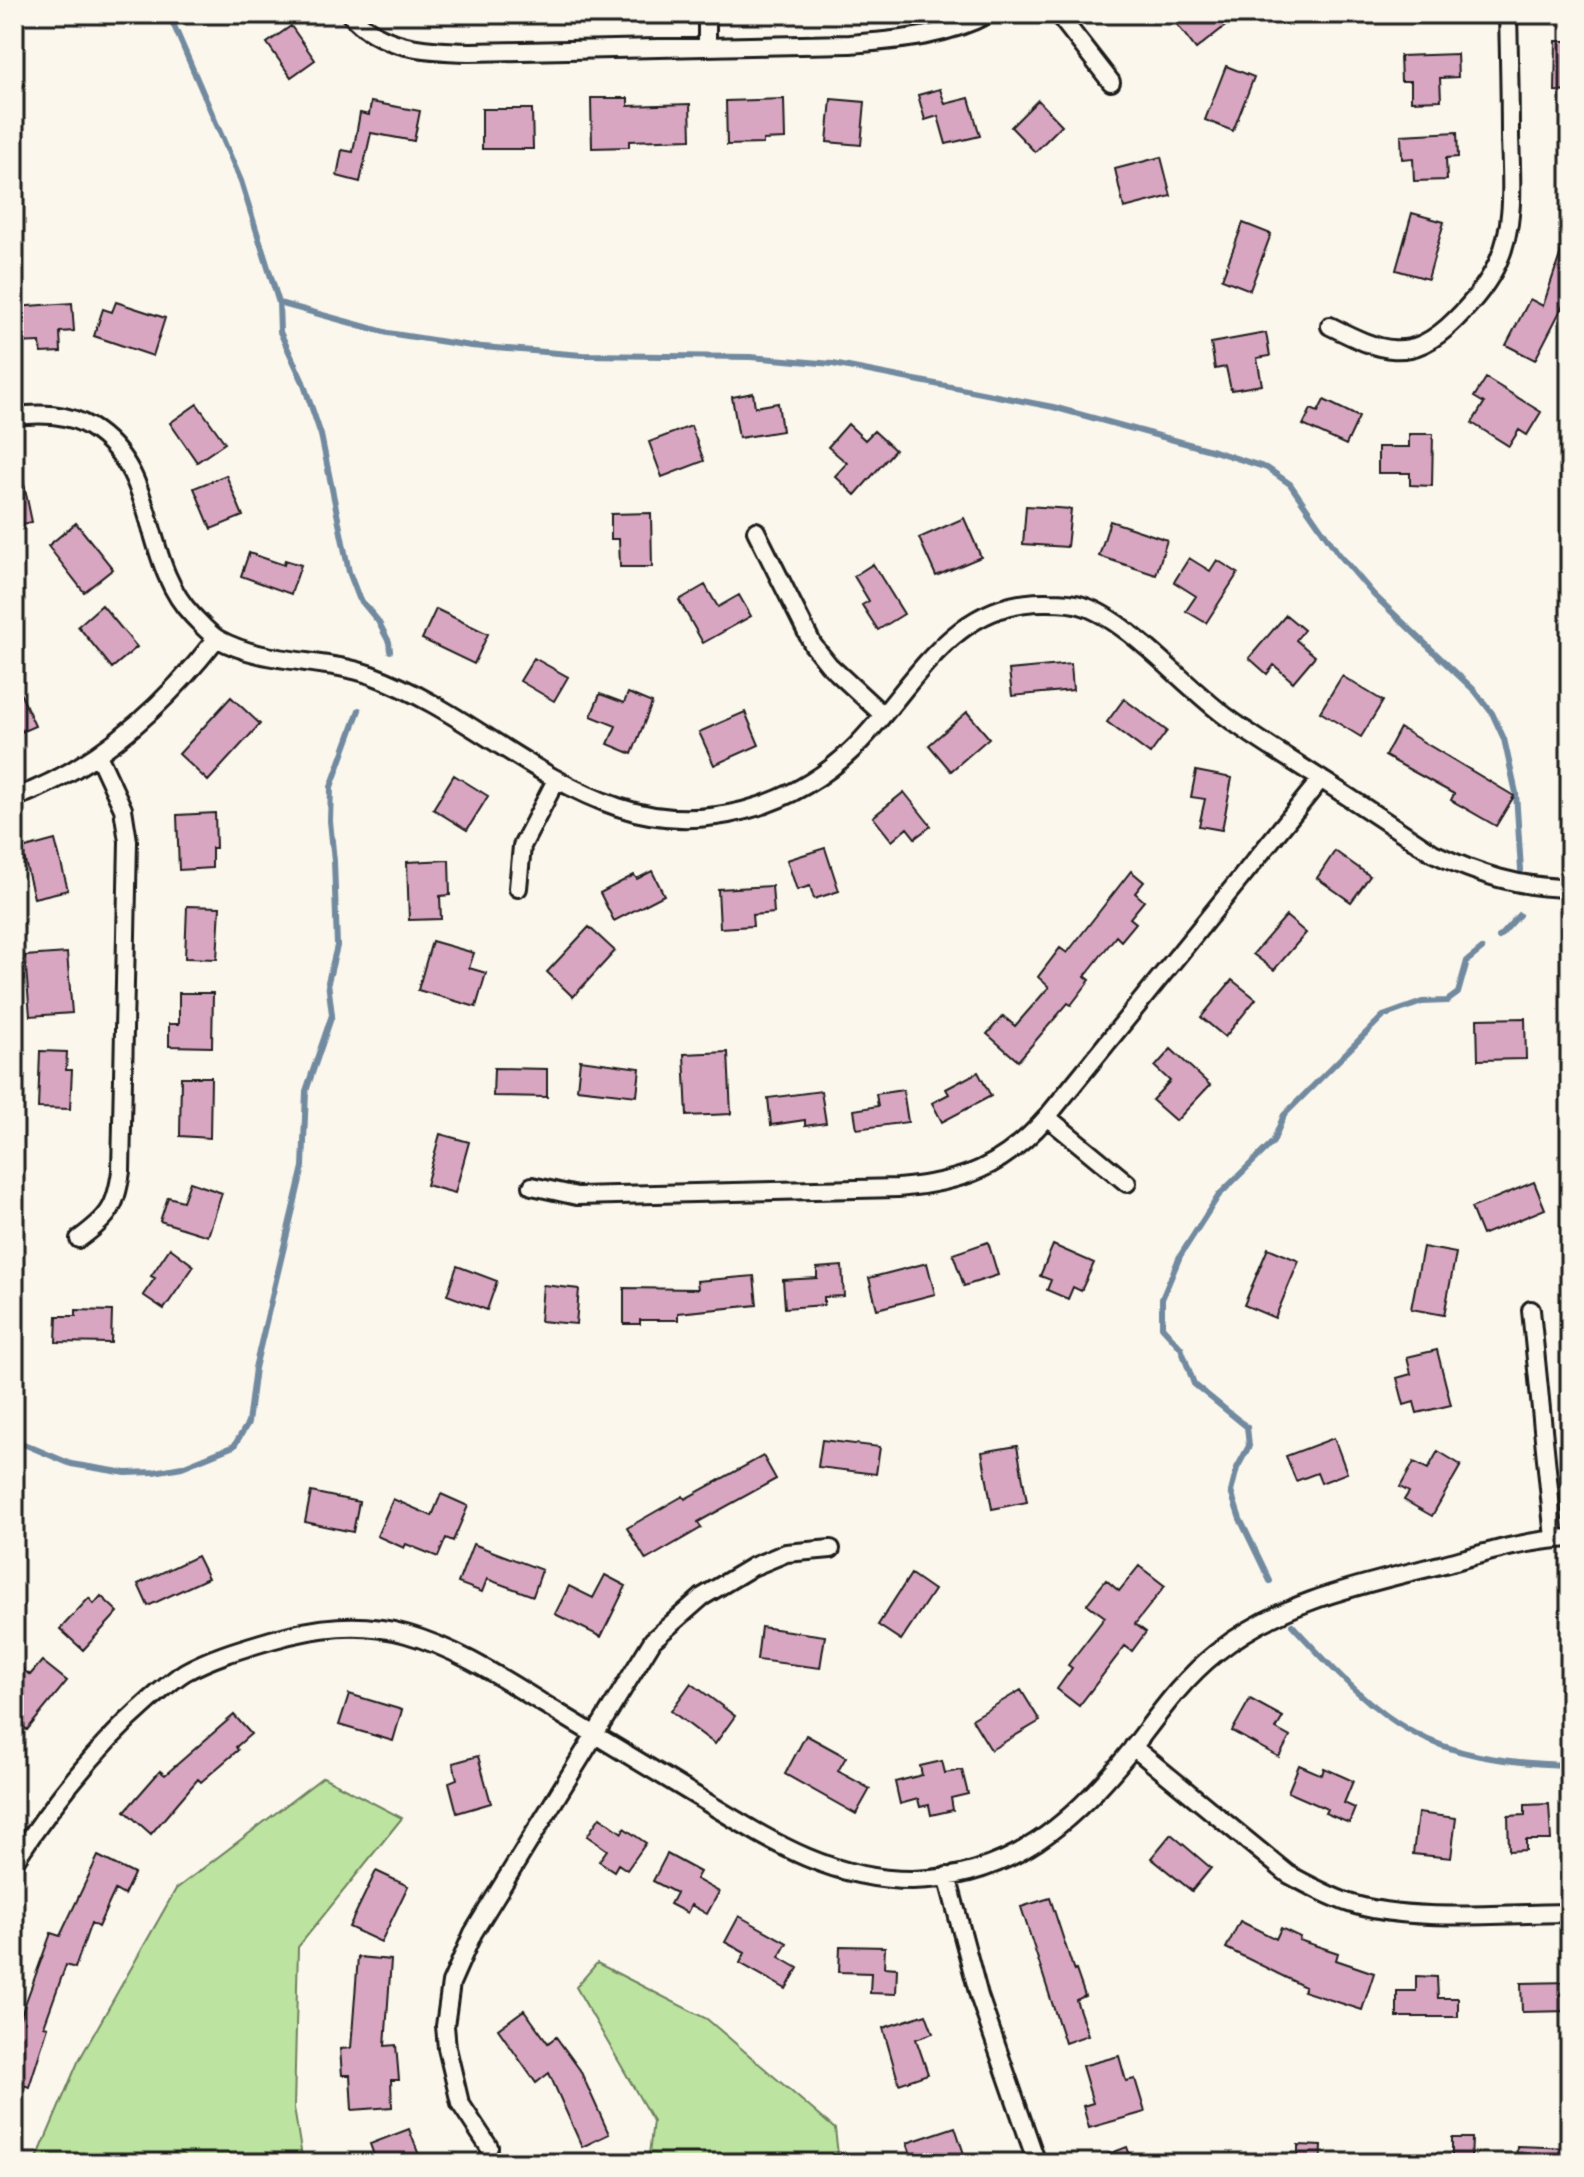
<svg xmlns="http://www.w3.org/2000/svg" width="1584" height="2177" font-family="Itim,sans-serif">
  <style>
    .green { fill: #bce39f; stroke: #6c805e; stroke-width: 2 }
    .lines { fill: none; stroke-linecap: round; stroke-linejoin: round }
    .stream { stroke: #728a9f; stroke-width: 6 }
    .building { fill: #d9a6c1; stroke: #1c1c1c; stroke-width: 2 }
    .minor-casing { stroke: #1c1c1c; stroke-width: 22 }
    .minor { stroke: #fbf7ec; stroke-width: 16 }
  </style>
  <rect width="100%" height="100%" fill="#fbf7ec"/>
  <filter id="ink" filterUnits="userSpaceOnUse"><feTurbulence type="fractalNoise" baseFrequency=".0125" numOctaves="2"/><feDisplacementMap in="SourceGraphic" scale="16" xChannelSelector="R" yChannelSelector="G"/><feConvolveMatrix kernelMatrix="1 2 1 2 8 2 1 2 1" color-interpolation-filters="sRGB"/></filter>
  <g filter="url(#ink)">
    <!-- green -->
    <path class="green" d="M323,1777L402,1818L298,1947L294,2108L303,2163H35L78,2062L176,1889Z
      M597,1963L707,2019L835,2129L839,2163H648L653,2121L576,1987Z"/>
    <g class="lines">
      <!-- stream -->
      <path class="stream" d="M169,14L241,181L279,303L280,332L303,382L321,435L349,572L359,598L378,621L389,642L390,651
        M279,303L388,333L471,346L582,355L750,357L833,364L1053,407L1214,451L1267,468L1290,484L1338,553L1374,595L1475,691L1492,713L1504,739L1516,793L1521,870
        M1499,937L1519,915
        M14,1440L71,1464L126,1473L154,1472L182,1467L234,1446L248,1423L255,1368L303,1167L306,1091L332,1015L328,982L337,946L334,861L330,821L331,787L359,710
        M1270,1581L1240,1519L1231,1492L1237,1468L1249,1446L1247,1427L1194,1384L1181,1348L1162,1327V1299L1180,1256L1219,1195L1273,1142L1284,1115L1383,1016L1422,1002L1447,1001L1458,993L1467,961L1482,949
        M1292,1625C1387,1728 1425,1761 1570,1765"/>
    </g>
    <!-- building -->
    <path class="building" d="M1169,14H1222L1229,23L1196,49Z
      M291,26L315,60L291,77L267,43Z
      M1556,41H1570V92L1555,91Z
      M1457,54L1458,77L1440,78L1441,100L1411,101V81H1401L1400,56Z
      M1226,66L1254,77L1233,131L1205,120Z
      M940,89L945,104L969,98L980,136L946,144L938,116L925,120L918,95Z
      M591,98H628V106L690,104L691,139L629,141V147L592,148Z
      M784,99L785,139L763,140V144L727,145L726,101Z
      M831,99L865,102L861,145L827,142Z
      M1038,100L1062,125L1035,152L1011,127Z
      M371,102L420,111L414,141L371,133L360,182L337,176L342,150L353,152L360,113L369,115Z
      M482,109H532L533,149H482Z
      M1457,132L1458,157L1446,158L1447,180L1414,181L1413,158L1402,159L1401,135Z
      M1161,157L1171,196L1124,208L1115,169Z
      M1412,213L1444,222L1428,279L1396,270Z
      M1243,223L1271,234L1250,290L1222,279Z
      M1567,234H1570V292L1535,360L1506,345L1530,299L1543,306Z
      M116,302L165,318L153,356L94,336L103,309L112,312Z
      M72,303L74,331L60,332L61,352L41,353L40,342L14,343V307Z
      M1266,333L1270,356L1257,358L1262,385L1231,390L1226,367L1215,369L1211,343Z
      M1486,378L1541,412L1527,435L1519,430L1509,446L1472,423L1484,403L1474,397Z
      M753,393L755,407L778,403L782,431L739,438L732,397Z
      M1324,400L1359,417L1346,445L1303,425L1311,409L1318,412Z
      M197,404L225,443L197,462L170,423Z
      M848,424L865,440L874,431L895,450L855,495L835,476L847,463L828,447Z
      M691,426L704,461L662,477L649,442Z
      M1409,434H1433L1432,486L1410,485V473H1378V447H1409Z
      M21,470L32,522L14,526V471Z
      M226,475L243,516L211,529L194,488Z
      M1026,506L1071,509L1067,547L1023,544Z
      M651,513L652,567H620L619,539H611V514Z
      M964,518L981,557L936,576L919,538Z
      M1110,521L1167,540L1156,575L1099,556Z
      M76,523L113,569L84,592L48,546Z
      M249,553L284,565L285,560L301,565L291,594L241,576Z
      M1189,558L1210,571L1217,560L1238,573L1206,623L1186,611L1196,596L1174,582Z
      M873,564L904,614L878,630L862,605L869,601L854,576Z
      M705,585L718,607L739,595L751,616L703,643L679,600Z
      M102,605L137,647L112,668L78,626Z
      M436,609L488,634L474,664L422,639Z
      M1286,615L1304,630L1296,640L1315,656L1293,682L1274,665L1267,674L1249,658Z
      M534,658L568,677L554,701L520,681Z
      M1071,664L1073,690L1012,696L1009,670Z
      M1342,676L1383,701L1361,737L1320,712Z
      M14,679L35,726L14,735Z
      M628,693L652,703L632,754L608,744L616,726L591,716L600,694L624,703Z
      M231,697L260,724L208,781L179,754Z
      M1124,699L1167,731L1150,754L1107,722Z
      M745,712L759,745L714,765L699,732Z
      M967,712L989,738L951,771L929,745Z
      M1400,728L1514,796L1496,826L1451,800L1454,794L1385,756Z
      M1196,771L1232,778L1222,830L1199,826L1205,799L1191,797Z
      M454,775L488,796L467,830L433,809Z
      M904,792L931,826L915,838L907,828L892,841L873,817Z
      M215,813L216,848H212V868L179,870L177,815Z
      M55,840L68,890L34,898L22,849Z
      M825,848L839,891L814,899L810,886L797,890L787,860Z
      M1335,851L1370,876L1351,902L1317,878Z
      M449,860L450,895L440,896L441,919L409,920L407,862Z
      M652,871L664,895L614,921L600,893L634,875L637,879Z
      M1131,871L1144,882L1135,893L1144,901L1130,918L1136,923L1121,941L1116,936L1085,976L1090,980L1071,1005L1068,1003L1018,1061L987,1034L1003,1016L1015,1026L1049,987L1038,977L1060,948L1067,953Z
      M772,886L774,913L752,915L753,926L720,928L718,889Z
      M187,906L220,907L217,959L185,958Z
      M1286,916L1306,933L1274,970L1253,954Z
      M589,927L615,951L573,997L547,972Z
      M432,941L474,953L469,968L486,973L476,1007L418,990Z
      M67,953L72,1013L30,1016L25,956Z
      M1232,980L1256,999L1225,1037L1201,1017Z
      M179,993H213L212,1047L169,1046V1024H179Z
      M1525,1018L1526,1059L1478,1060L1477,1019Z
      M1171,1049L1210,1085L1176,1121L1152,1100L1170,1081L1155,1067Z
      M40,1051L67,1052L66,1070H72L70,1109L38,1108Z
      M728,1052L731,1114L687,1116L684,1054Z
      M580,1060L640,1068L637,1096L577,1089Z
      M494,1068L547,1069V1097L493,1096Z
      M978,1072L991,1096L942,1122L932,1103L949,1094L946,1089Z
      M181,1077H211L210,1138L180,1136Z
      M903,1090L908,1122L857,1129L854,1110L878,1106L876,1094Z
      M821,1091L826,1123L805,1126V1120L771,1125L768,1098Z
      M440,1134L469,1142L455,1193L426,1185Z
      M190,1182L222,1193L208,1236L160,1221L168,1197L183,1201Z
      M1534,1182L1545,1209L1482,1235L1471,1208Z
      M988,1242L998,1275L964,1286L953,1254Z
      M1053,1245L1094,1263L1081,1291L1073,1287L1068,1299L1047,1290L1051,1280L1040,1276Z
      M1423,1247L1456,1253L1444,1315L1411,1309Z
      M170,1248L194,1266L164,1309L143,1295L155,1278L151,1276Z
      M1268,1248L1299,1261L1275,1318L1244,1305Z
      M927,1263L935,1294L877,1309L869,1278Z
      M457,1266L497,1281L487,1310L447,1295Z
      M842,1266L844,1296L824,1297V1305L785,1308L783,1280L817,1278V1268Z
      M754,1276L757,1305L678,1313V1320H640V1324H624V1288L698,1289L697,1281Z
      M543,1285L579,1289L576,1324L540,1321Z
      M76,1310L112,1311L111,1343L56,1342L57,1316H76Z
      M1437,1350L1451,1405L1417,1413L1414,1402L1404,1405L1397,1378L1411,1374L1407,1357Z
      M1334,1438L1347,1473L1321,1483L1317,1473L1296,1481L1286,1456Z
      M822,1440L880,1447L876,1474L818,1467Z
      M1017,1446L1027,1502L992,1509L982,1452Z
      M1438,1451L1461,1465L1432,1516L1404,1500L1409,1492L1400,1487L1414,1462L1428,1469Z
      M763,1456L776,1479L698,1522L701,1528L646,1560L627,1528L683,1496L685,1499Z
      M311,1492L359,1502L353,1532L305,1522Z
      M441,1494L468,1506L453,1541L446,1538L438,1557L406,1544L404,1548L377,1536L393,1499L432,1516Z
      M473,1544L542,1570L533,1596L487,1579L482,1592L458,1583Z
      M197,1556L208,1578L148,1606L138,1584Z
      M1139,1566L1165,1586L1135,1624L1146,1632L1132,1651L1125,1646L1079,1706L1057,1689L1072,1668L1068,1665L1105,1617L1087,1604L1106,1580L1119,1591Z
      M911,1574L934,1590L901,1640L878,1625Z
      M605,1575L626,1586L601,1637L555,1614L569,1586L593,1598Z
      M101,1596L118,1612L83,1650L60,1629L89,1598L94,1604Z
      M761,1627L825,1636L820,1668L757,1660Z
      M42,1661L67,1681L27,1730L14,1719V1705L23,1695L14,1687V1662L30,1675Z
      M691,1683L735,1716L715,1744L671,1711Z
      M1021,1690L1040,1721L991,1750L972,1719Z
      M349,1694L402,1710L393,1741L339,1725Z
      M1250,1699L1283,1717L1276,1729L1290,1737L1279,1757L1232,1731Z
      M234,1715L251,1734L236,1747L238,1750L201,1782L198,1779L151,1834L125,1811L160,1771L165,1775Z
      M806,1735L846,1757L838,1771L870,1789L856,1814L785,1774Z
      M478,1756L491,1803L457,1813L449,1782L457,1779L453,1763Z
      M942,1761L945,1773L962,1770L968,1794L951,1798L953,1810L931,1815L929,1805L920,1807L918,1799L900,1804L895,1782L922,1775L920,1766Z
      M1299,1765L1322,1775L1324,1768L1353,1781L1344,1803L1355,1808L1349,1823L1325,1813L1327,1809L1288,1792Z
      M1549,1804L1551,1840H1526V1850L1509,1851L1508,1816L1525,1815V1805Z
      M1418,1813L1456,1818L1451,1858L1413,1854Z
      M600,1817L622,1833L624,1828L646,1843L627,1870L618,1864L614,1871L599,1861L607,1850L587,1836Z
      M1171,1834L1211,1868L1192,1891L1151,1858Z
      M667,1854L700,1872L696,1879L719,1892L707,1914L691,1905L687,1913L670,1904L676,1893L653,1881Z
      M98,1856L134,1874L124,1895L115,1890L98,1927L91,1923L75,1968L66,1965L44,2026L48,2027L29,2087L14,2082V2016L20,2018L51,1933L60,1936Z
      M376,1871L408,1886L381,1942L349,1927Z
      M1050,1898L1074,1971L1076,1970L1085,1996L1076,2000L1088,2035L1065,2043L1021,1907Z
      M739,1916L787,1943L779,1957L798,1968L786,1989L740,1963L745,1953L725,1942Z
      M1240,1921L1276,1939L1281,1928L1300,1937L1299,1940L1338,1953L1336,1960L1374,1973L1362,2010L1303,1991L1305,1987L1226,1948Z
      M840,1946L885,1947L884,1967L897,1968L896,1994L870,1993L871,1973L839,1972Z
      M358,1957L391,1960L385,2046L396,2045L399,2080H391L392,2107L352,2110L350,2075H342L340,2049L351,2048Z
      M1416,1976L1437,1977L1438,1998H1458V2017H1397V1991H1416Z
      M1570,1982V2011L1522,2012L1521,1983Z
      M524,2010L548,2043L556,2037L580,2070L609,2134L582,2147L549,2073L536,2083L498,2029Z
      M926,2014L933,2033L916,2039L928,2074L899,2084L883,2028Z
      M1119,2056L1126,2081L1135,2079L1145,2112L1089,2128L1083,2106L1093,2103L1082,2066Z
      M955,2127L967,2163H914L907,2143Z
      M409,2129L420,2158L407,2163H377L370,2144Z
      M1452,2138H1472L1471,2163H1452Z
      M1298,2145L1322,2146L1321,2163H1298Z
      M1517,2146L1570,2148V2163H1516Z
      M1127,2147L1133,2163H1088V2162Z"/>
    <g class="lines">
      <!-- minor casing -->
      <g class="minor-casing">
        <path id="minor" d="M350,14C380,49 427,51 470,52L850,44C898,40 945,37 988,14
          M707,14V46
          M1058,14L1111,82
          M1330,326C1380,351 1410,365 1455,320C1472,303 1488,284 1498,262C1516,223 1511,177 1510,136C1510,95 1509,55 1508,14
          M14,416C40,413 67,413 90,427C161,471 140,561 193,616C200,623 209,634 218,639C265,665 322,658 371,675C460,707 529,777 618,807C701,835 792,808 853,749C913,690 950,599 1048,602C1059,602 1072,602 1083,606C1128,620 1186,688 1228,718C1256,739 1287,757 1316,776C1355,801 1394,827 1433,853C1478,874 1520,888 1570,888
          M756,531L813,645L829,665L883,715
          M14,798C97,768 163,707 216,639
          M518,888L522,846L556,780
          M1047,1117L1127,1183
          M532,1186L577,1196L898,1188C964,1182 1003,1167 1047,1117L1321,779
          M79,1239C109,1217 116,1208 121,1171L128,841L123,809L98,755
          M1531,1310L1554,1538
          M1133,1747L1288,1874C1308,1885 1328,1896 1349,1903C1410,1923 1505,1913 1570,1913
          M14,1862C52,1804 97,1746 149,1701C161,1691 172,1680 185,1672C212,1657 241,1649 271,1640C316,1627 359,1621 406,1634C456,1648 500,1677 544,1704C594,1734 644,1764 693,1794C763,1836 826,1880 912,1880C1011,1878 1073,1823 1132,1749C1158,1715 1182,1680 1216,1653C1281,1600 1365,1584 1444,1564C1485,1553 1527,1540 1570,1538
          M947,1876L979,1996L1037,2163
          M489,2147L460,2103L447,2048L445,2026L451,1983L473,1933L653,1640L702,1597L752,1567L786,1553L831,1549"/>
      </g>
      <!-- minor -->
      <use href="#minor" class="minor"/>
    </g>
  </g>
  <!-- margin -->
  <rect width="1584" height="2177" fill="none" stroke="#fbf7ec" stroke-width="48"/>
  <rect x="24" y="24" width="1536" height="2129" fill="none" stroke="#1c1c1c" stroke-width="3" filter="url(#ink)"/>
</svg>
